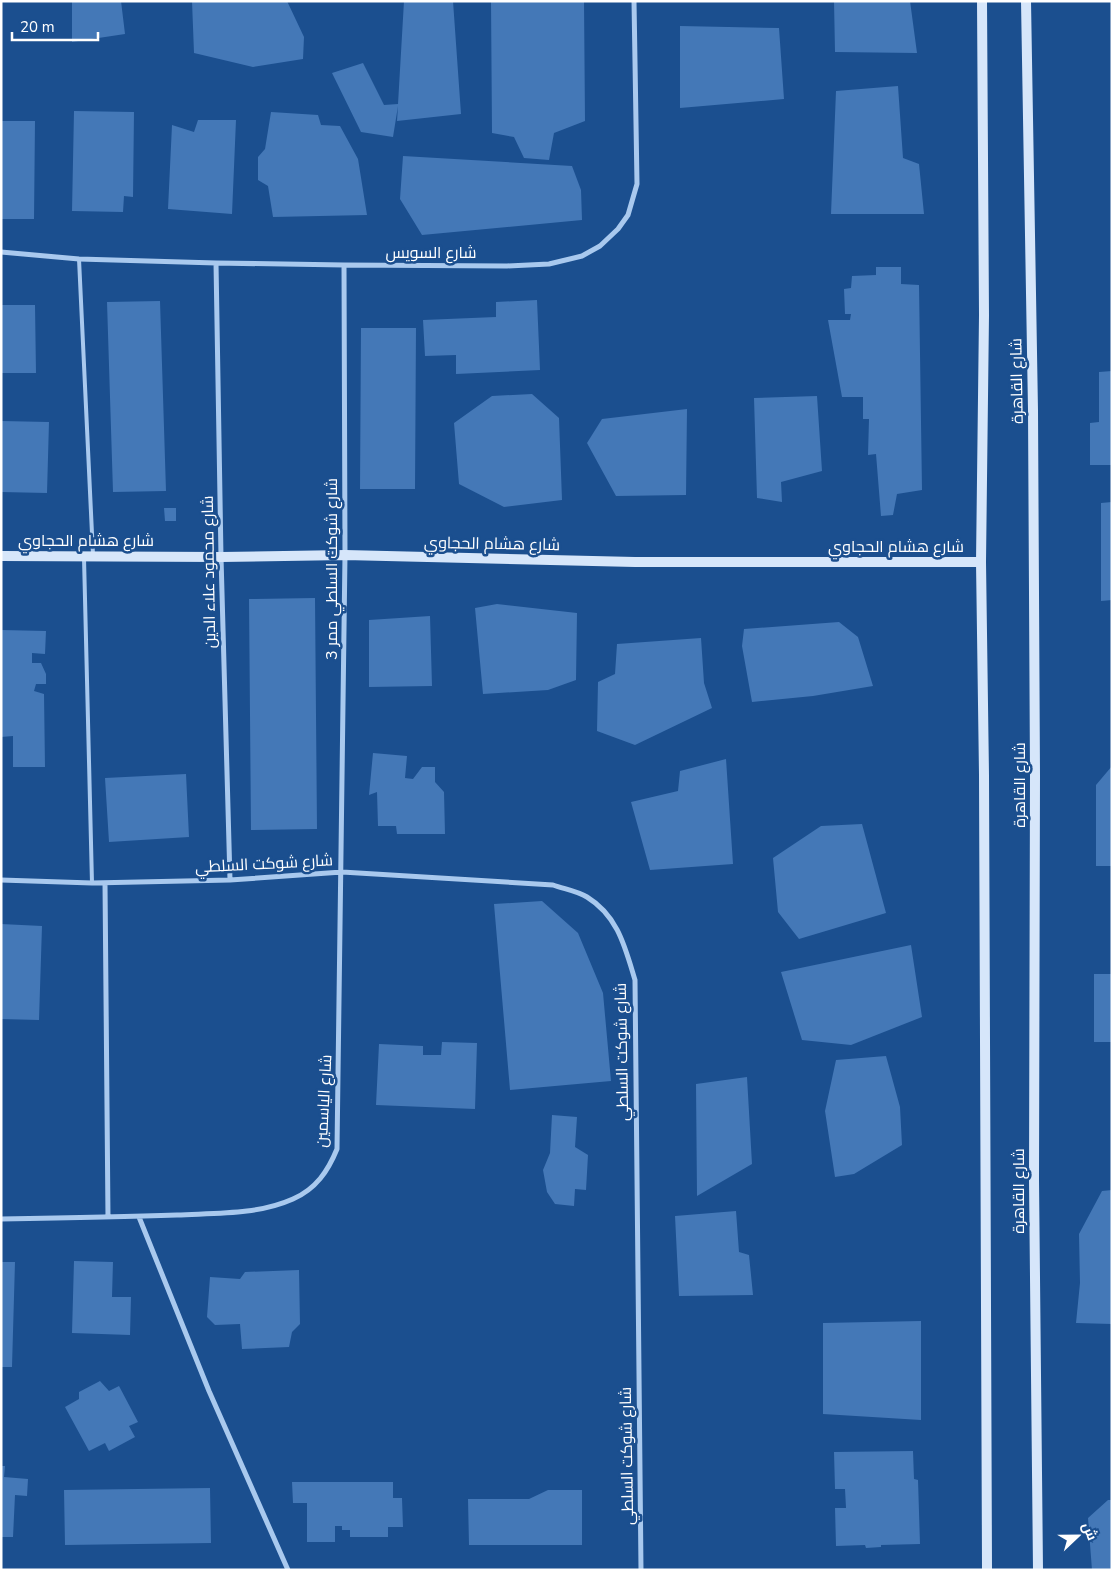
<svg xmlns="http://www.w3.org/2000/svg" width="1113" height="1571" font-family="'Nunito Sans',Cairo,sans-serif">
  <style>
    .building { fill: #4478b7 }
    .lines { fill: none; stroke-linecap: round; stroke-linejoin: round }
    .lane { stroke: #a9c9ee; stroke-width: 4 }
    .street { stroke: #a9c9ee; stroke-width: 5 }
    .secondary { stroke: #d6e6fa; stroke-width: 10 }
    .labels { text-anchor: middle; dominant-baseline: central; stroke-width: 5; stroke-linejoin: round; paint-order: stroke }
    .street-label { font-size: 16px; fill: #fff; stroke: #1b4f8f }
  </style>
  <rect width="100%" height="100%" fill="#1b4f8f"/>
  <!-- building -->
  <path class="building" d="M72,1H121L125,34L72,42Z
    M192,1H287L304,37L303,59L253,67L194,53Z
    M404,1H453L461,114L397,121L398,106L393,137L361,132L332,73L363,63L384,105L398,104Z
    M491,1H584L585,121L554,133L549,160L524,158L514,137L492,133Z
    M834,1H910L917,53L835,52Z
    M680,26L779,28L784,99L680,108Z
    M898,86L903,158L919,164L924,214H831L836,91Z
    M74,111L134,112L133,197L124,196L123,212L72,211Z
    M271,112L318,115L321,125L340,126L358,159L367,215L273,217L268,186L258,180V157L265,149Z
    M198,120H236L232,214L168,209L172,125L194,132Z
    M1,121H35L34,219H2Z
    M403,156L572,166L581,190L582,220L422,235L400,199Z
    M876,267H901V284L919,285L922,490L897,494L893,515L881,516L876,454L868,455L869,419H863V397H842L828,320H850L851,314H845L844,289L851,288L852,276L876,275Z
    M537,300L540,370L456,374V355L425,356L423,320L496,317V302Z
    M160,301L166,491L113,492L107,302Z
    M1,305H35L36,373H1Z
    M361,328H416L415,489H360Z
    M1112,371V465H1090V423L1099,422V372Z
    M532,394L559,418L562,500L504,507L459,484L454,423L492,396Z
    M817,396L822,471L781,482L782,502L757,498L754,398Z
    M687,409L686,495L616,496L587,443L602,419Z
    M1,421L49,422L47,493L1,492Z
    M1112,502V600L1101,601V503Z
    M164,508H176V521H165Z
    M315,598L317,829L251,830L249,599Z
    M497,604L577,613L576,680L548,690L483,694L475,608Z
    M430,616L432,686L369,687V620Z
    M839,622L858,637L873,686L813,696L752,702L742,646L744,629Z
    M1,630L46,631L45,654L32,653V663H41L46,674V684H36L34,691L44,694L45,767H13V736L1,737Z
    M701,638L704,683L712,708L635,745L597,731L598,682L615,674L617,644Z
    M373,753L407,756L405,778L413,779L422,767H435V782L444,792L445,834H397L396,826H378L377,792L369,795Z
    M726,759L733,864L650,870L631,802L678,791L680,771Z
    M1112,766V866H1096V785Z
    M186,774L189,837L109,842L105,778Z
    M862,824L886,913L799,939L778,912L773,858L821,826Z
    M542,901L578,933L603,993L611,1081L510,1090L494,904Z
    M1,924L42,926L39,1020L1,1019Z
    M911,945L922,1017L851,1045L802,1040L781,972Z
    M1094,974H1112V1042H1094Z
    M442,1042L477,1043L475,1109L376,1105L379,1044L423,1046V1055H441Z
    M886,1056L900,1107L902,1145L854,1174L835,1177L825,1111L836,1060Z
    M747,1077L752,1164L697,1196L696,1084Z
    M552,1115L577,1117L575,1147L588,1155L586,1190L575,1189L574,1206L555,1204L547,1192L543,1170L550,1153Z
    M1112,1190V1324L1076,1323L1080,1283L1079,1234L1102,1191Z
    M736,1211L739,1252L749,1255L753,1295L679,1296L675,1216Z
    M74,1261L113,1262L112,1297H131L130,1335L72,1333Z
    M1,1262H15L12,1367H1Z
    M299,1270L300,1324L292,1332L289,1347L242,1349L240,1324L215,1325L207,1317L210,1277L240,1279L245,1272Z
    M921,1321V1420L823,1414V1323Z
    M100,1381L109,1391L119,1386L138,1422L129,1426L135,1437L109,1451L105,1443L89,1451L65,1407L79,1399V1392Z
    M913,1451L914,1479L918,1480L920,1544L881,1545V1547L866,1548L865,1545L836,1546L835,1508H846L845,1489H835L834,1452Z
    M1,1466H5L4,1477L28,1479L27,1496L15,1495L13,1537H1Z
    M292,1482H393V1498H402L403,1527H388V1537H350V1530H342V1526H335V1542H307V1503H293Z
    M210,1488L211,1543L65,1545L64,1490Z
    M548,1490H582V1545H469L468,1499H529Z
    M1108,1500H1112V1570H1092L1088,1518Z"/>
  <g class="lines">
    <!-- lane -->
    <path class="lane" d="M79,259L93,555
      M84,558L92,883"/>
    <!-- street -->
    <path class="street" d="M1,252L79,259L216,263L344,265L507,266L549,264L582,256L600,246L618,229L628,215L637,184L634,1
      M216,263L221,557L230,880
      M1,880L92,883L230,880L342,872L553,885C564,889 577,891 587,897C618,916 625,947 635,980L641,1570
      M105,883L108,1217
      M139,1217L209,1391L288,1570
      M1,1219C60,1218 118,1217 177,1215C216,1213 257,1215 293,1199C316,1189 328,1171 337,1149L345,555L344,265"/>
    <!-- secondary -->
    <path class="secondary" d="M982,1L984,315L981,562L984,775L987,1570
      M1026,1L1033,410L1035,775L1034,1180L1038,1570
      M1,556L221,557L345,555L635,562H981"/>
  </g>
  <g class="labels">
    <!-- street labels -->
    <g class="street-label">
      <text x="431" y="253">شارع السويس</text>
      <text transform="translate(1017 381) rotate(-91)">شارع القاهرة</text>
      <text x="86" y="541">شارع هشام الحجاوي</text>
      <text transform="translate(492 544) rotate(1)">شارع هشام الحجاوي</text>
      <text x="896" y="547">شارع هشام الحجاوي</text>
      <text transform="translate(332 569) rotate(-90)">شارع شوكت السلطي ممر 3</text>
      <text transform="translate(209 572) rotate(-91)">شارع محمود علاء الدين</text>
      <text transform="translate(1020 785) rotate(-90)">شارع القاهرة</text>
      <text transform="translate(264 864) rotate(-3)">شارع شوكت السلطي</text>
      <text transform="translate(622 1052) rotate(-91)">شارع شوكت السلطي</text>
      <text transform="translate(324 1101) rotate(-87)">شارع الياسمين</text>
      <text transform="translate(1019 1191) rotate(-90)">شارع القاهرة</text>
      <text transform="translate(627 1456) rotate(-91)">شارع شوكت السلطي</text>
    </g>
  </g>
  <!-- border -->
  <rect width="1113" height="1571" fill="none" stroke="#ffffff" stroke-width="5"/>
  <!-- north arrow -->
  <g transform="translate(1078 1536) rotate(68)" stroke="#1b4f8f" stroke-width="4" paint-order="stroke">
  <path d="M0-4L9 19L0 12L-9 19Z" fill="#ffffff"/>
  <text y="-8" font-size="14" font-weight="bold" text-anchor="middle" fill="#ffffff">ش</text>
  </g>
  <!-- scale -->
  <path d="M12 32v8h86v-8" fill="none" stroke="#ffffff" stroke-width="2.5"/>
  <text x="20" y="32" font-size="15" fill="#ffffff" stroke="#1b4f8f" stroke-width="4" paint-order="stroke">20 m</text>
</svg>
